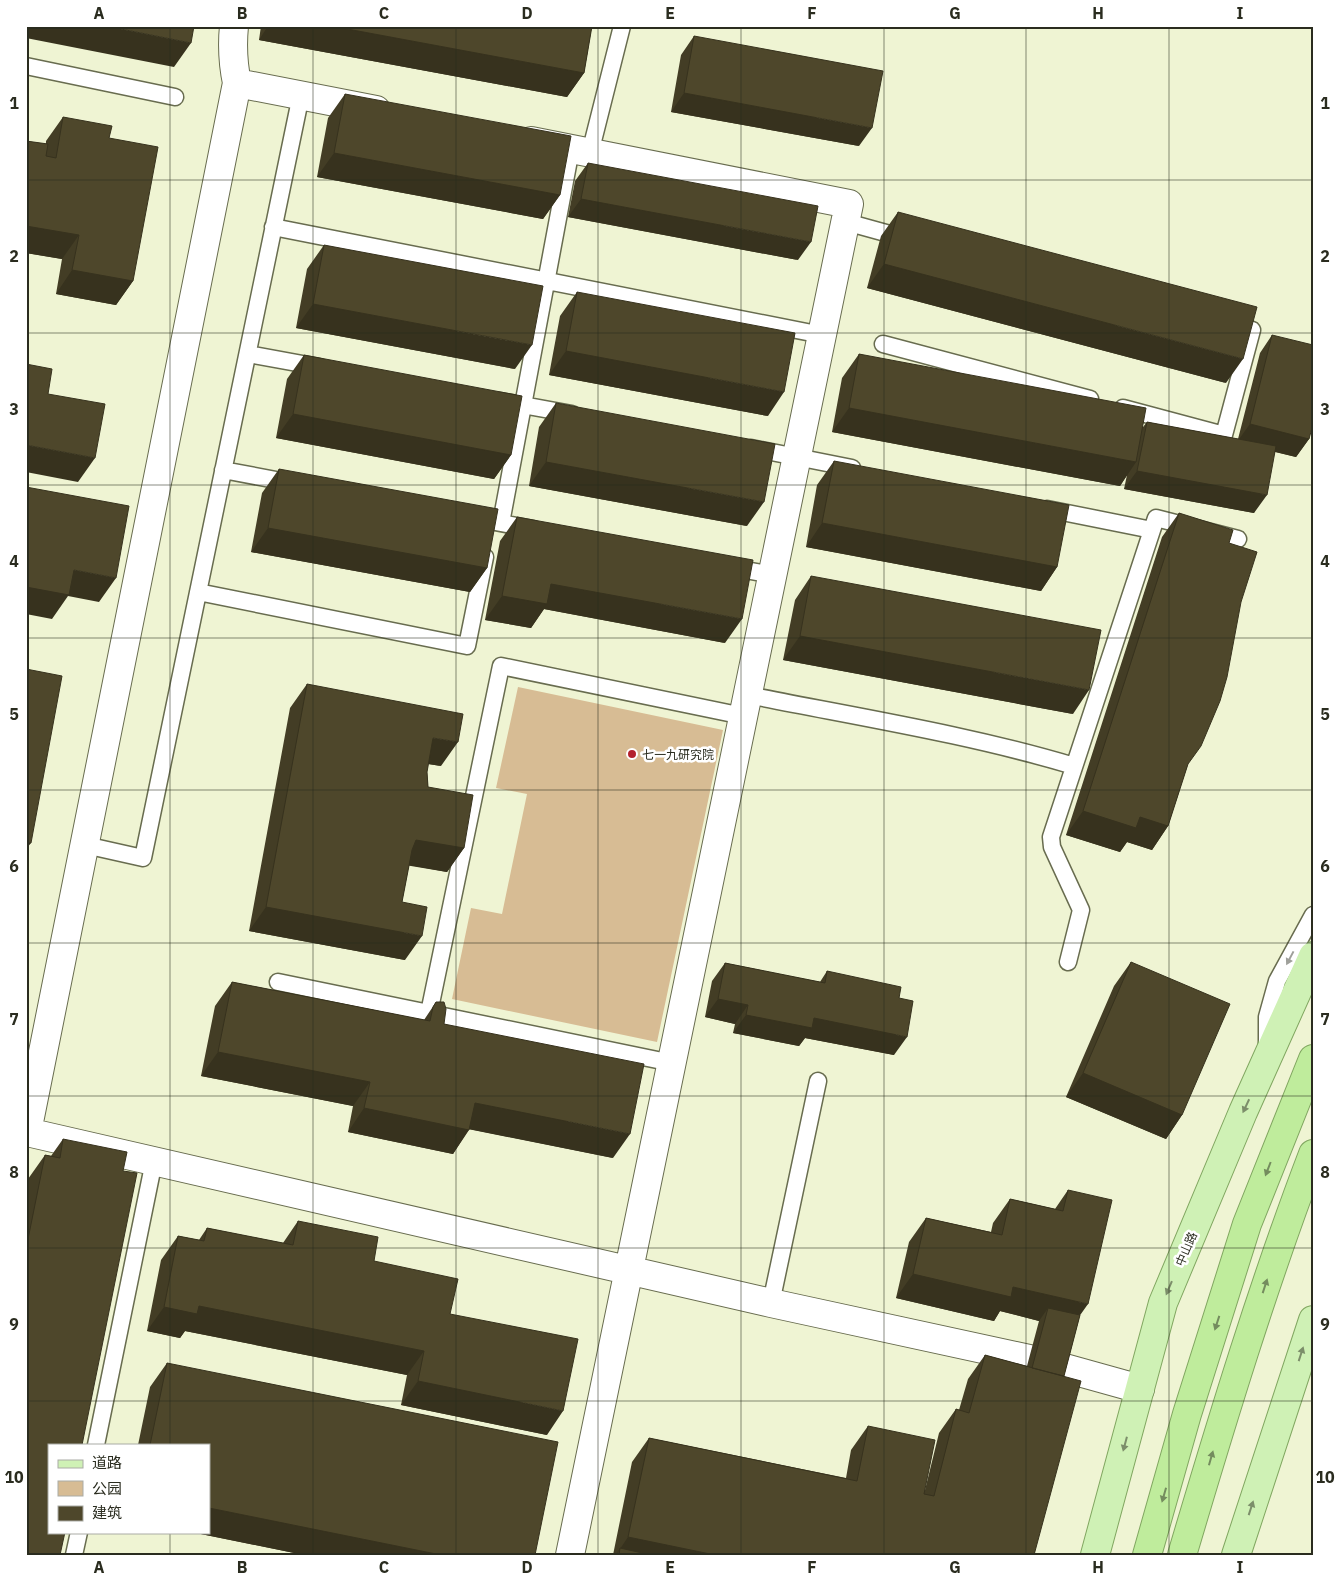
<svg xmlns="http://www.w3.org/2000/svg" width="1339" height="1581" font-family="'IBM Plex Sans','Noto Sans SC',sans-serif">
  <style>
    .green { fill: #d7bc94 }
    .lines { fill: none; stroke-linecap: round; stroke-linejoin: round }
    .service-casing { stroke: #686c4f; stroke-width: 19 }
    .minor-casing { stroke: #686c4f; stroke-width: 30 }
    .primary-casing { stroke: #80a660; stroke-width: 30 }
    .trunk-casing { stroke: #80a660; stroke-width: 30 }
    .service { stroke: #fff; stroke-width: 16 }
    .minor { stroke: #fff; stroke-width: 28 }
    .primary { stroke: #cff1b5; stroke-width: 28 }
    .trunk { stroke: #bfec9c; stroke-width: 28 }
    .wall { fill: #433d25 }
    .shaded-wall { fill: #37321e }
    .building { fill: #4e472b; stroke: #37321e }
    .oneway { fill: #9fa09a }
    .oneway2 { fill: #7c8e6a }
    .oneway3 { fill: #748c5e }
    .grid { fill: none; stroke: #2a2c1f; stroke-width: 1; stroke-opacity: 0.55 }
    .poi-dot { fill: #b3212d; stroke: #fff; stroke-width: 2 }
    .labels { text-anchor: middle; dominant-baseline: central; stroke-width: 5; stroke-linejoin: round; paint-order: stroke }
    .poi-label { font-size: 12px; fill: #2a2c1f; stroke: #fff; text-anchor: start }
    .street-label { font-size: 12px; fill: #2a2c1f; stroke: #fff }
    .neatline { fill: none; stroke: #2a2c1f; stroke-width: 2 }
    .grid-label { font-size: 16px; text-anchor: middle; font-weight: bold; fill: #2a2c1f }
  </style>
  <rect width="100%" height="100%" fill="#eff4d3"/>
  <!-- green -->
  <path class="green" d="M518,687L723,730L657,1042L452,999L471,908L502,914L527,794L496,788Z"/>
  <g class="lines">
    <!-- service casing -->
    <g class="service-casing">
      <path id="service" d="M26,66L175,97
        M590,153L622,26
        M846,222L904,238
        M273,227L822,335
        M883,344L1090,399
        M248,354L319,367
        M500,401L572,414
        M1123,408L1224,435L1252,330L1230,324
        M751,448L852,468
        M223,470L292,483
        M1047,509L1152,530
        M474,518L533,529
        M501,523L571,149
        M729,567L773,575
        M198,592L467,646L485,557
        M748,695C857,717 967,734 1074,766
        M85,845L143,858L301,95
        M1068,962L1081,910L1052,847L1051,837L1156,518L1238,539
        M278,982L672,1063
        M429,1013L501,666L743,716
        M1267,1045V1017L1277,981L1313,915
        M771,1303L818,1081
        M96,1445L154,1161
        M74,1555L79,1532"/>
    </g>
    <!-- minor casing -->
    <g class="minor-casing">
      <path id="minor" d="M234,26C232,46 233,64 237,83L27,1132L771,1303L1029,1359
        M237,83L376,110
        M531,141L849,204L570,1555
        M1061,1367L1140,1389"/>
    </g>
    <!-- primary casing -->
    <g class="primary-casing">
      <path id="primary" d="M1095,1555L1163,1303L1243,1112L1313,956
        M1236,1555L1313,1320"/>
    </g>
    <!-- trunk casing -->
    <g class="trunk-casing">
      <path id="trunk" d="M1147,1555L1187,1414L1247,1224L1313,1059
        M1182,1555C1222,1420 1263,1285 1313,1154"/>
    </g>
    <!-- service -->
    <use href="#service" class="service"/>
    <!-- minor -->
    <use href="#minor" class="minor"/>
    <!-- primary -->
    <use href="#primary" class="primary"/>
    <!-- trunk -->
    <use href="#trunk" class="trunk"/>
  </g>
  <!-- wall -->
  <path class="wall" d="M261,26H592L584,73L567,97L259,40Z
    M694,36L859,146L671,112L681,55Z
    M345,94L560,195L543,219L317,177L328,118Z
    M63,117L109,138L133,281L116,305L56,294L62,259L26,253V141L46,144V141Z
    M588,163L798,260L568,217L575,181Z
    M898,212L1226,383L867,288L881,236Z
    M324,245L515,369L296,328L307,269Z
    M577,292L768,416L549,375L560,316Z
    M1272,335L1309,439L1296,457L1275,452L1254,513L1124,489L1127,475L1120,486L832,432L842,378L859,354L1143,427L1147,422L1238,439L1260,353Z
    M304,355L511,455L494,479L276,438L287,379Z
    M556,403L747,526L529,486L539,427Z
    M834,461L1057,567L1041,591L806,547L817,485Z
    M279,469L487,568L470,592L251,552L262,493Z
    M1179,513L1229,543L1187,767L1168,826L1152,850L1127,842L1120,852L1066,835L1162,537Z
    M517,517L725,643L544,609L531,628L485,620L500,541Z
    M811,576L1073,714L783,660L795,600Z
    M307,684L441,766L428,764L427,772L428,787L464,848L447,872L409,865L402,902L405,960L249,931L290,708Z
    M1131,962L1182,1115L1166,1139L1066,1097L1114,986Z
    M725,963L820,982L827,971L899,998L894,1055L805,1038L799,1046L733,1033L735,1024L705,1017L712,981Z
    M232,982L424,1020L436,1002L444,1024L613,1158L469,1129L453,1154L348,1132L353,1106L201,1076L215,1006Z
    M63,1139L123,1171L26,1555V1190L28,1179L45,1155L51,1156Z
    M1068,1190L1080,1315L1064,1376L1034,1555H613L632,1462L649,1438L846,1478L851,1450L868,1426L925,1490L939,1433L956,1409L959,1410L968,1379L985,1355L1027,1366L1039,1321L1000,1311L994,1321L896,1298L909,1242L926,1218L991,1232L993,1223L1010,1199L1055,1209Z
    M298,1221L374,1261L450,1314L547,1435L401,1405L407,1375L185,1331L180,1338L147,1331L161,1260L178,1236L199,1240L207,1228L283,1243Z
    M167,1363L535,1555H304L191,1532H209V1445H138L150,1387Z"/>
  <!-- shaded-wall -->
  <path class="shaded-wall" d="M26,26H106L191,43L174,67L26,38Z
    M268,26H331L584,73L567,97L259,40Z
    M684,93L872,128L859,146L671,112Z
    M334,153L560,195L543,219L317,177Z
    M581,199L811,242L798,260L568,217Z
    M26,226L79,235L62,259L26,253Z
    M884,264L1243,359L1226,383L867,288Z
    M72,270L133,281L116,305L56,294Z
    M313,304L532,345L515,369L296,328Z
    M566,351L784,392L768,416L549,375Z
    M849,408L1136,462L1120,486L832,432Z
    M293,414L511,455L494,479L276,438Z
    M1250,424L1309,439L1296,457L1237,442Z
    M26,445L95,458L78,482L26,472Z
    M546,462L764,502L747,526L529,486Z
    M1137,471L1267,495L1254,513L1124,489Z
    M822,523L1057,567L1041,591L806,547Z
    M268,528L487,568L470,592L251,552Z
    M74,570L116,578L99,602L68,596L52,619L26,614V587Z
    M551,584L742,619L725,643L544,609L531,628L485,620L502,596Z
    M800,636L1089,690L1073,714L783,660Z
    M433,738L458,742L441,766L416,762Z
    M1083,811L1140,817L1168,826L1152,850L1127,842L1120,852L1066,835Z
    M416,840L464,848L447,872L399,864Z
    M26,842L31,843L26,849Z
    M266,907L422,936L405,960L249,931Z
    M718,999L748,1005L735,1024L705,1017Z
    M746,1015L814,1018L907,1037L894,1055L805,1038L799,1046L733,1033Z
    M218,1052L370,1082L353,1106L201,1076Z
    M1083,1073L1182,1115L1166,1139L1066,1097Z
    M475,1103L630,1134L613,1158L458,1127Z
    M364,1108L469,1130L453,1154L348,1132Z
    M913,1274L1013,1287L1088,1304L1071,1328L1048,1308L1039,1321L1000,1311L994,1321L896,1298Z
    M199,1306L424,1351L407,1375L185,1331L180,1338L147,1331L164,1307Z
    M418,1381L563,1411L547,1435L401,1405Z
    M209,1508L441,1555H304L191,1532H209Z
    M628,1537L715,1555H619L620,1548L616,1555Z"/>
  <!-- building -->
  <path class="building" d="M106,26H194L191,43Z
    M331,26H592L584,73Z
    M694,36L883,71L872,128L684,93Z
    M345,94L571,136L560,195L334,153Z
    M63,117L112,126L109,138L158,147L133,281L72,270L79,235L26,226V141L48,144L46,156L56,158Z
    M588,163L818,206L811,242L581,199Z
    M898,212L1257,307L1243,359L884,264Z
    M324,245L543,286L532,345L313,304Z
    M577,292L795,333L784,392L566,351Z
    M1272,335L1313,345V424L1309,439L1250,424Z
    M859,354L1146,408L1136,462L849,408Z
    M304,355L522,396L511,455L293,414Z
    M26,364L52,369L48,394L105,404L95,458L26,445Z
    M556,403L775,444L764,502L546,462Z
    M1147,422L1276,446L1267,495L1137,471Z
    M834,461L1069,505L1057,567L822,523Z
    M279,469L498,509L487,568L268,528Z
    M26,487L129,506L116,578L74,570L69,595L26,587Z
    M1179,513L1233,530L1229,543L1257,552L1241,602L1227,677L1220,701L1201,746L1188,764L1168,826L1140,817L1136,828L1083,811Z
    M517,517L753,560L742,619L551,584L547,604L502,596Z
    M811,576L1101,630L1089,690L800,636Z
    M26,669L62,676L31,843L26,842Z
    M307,684L463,714L458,742L433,738L427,772L428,787L473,795L464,848L416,840L412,850L402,902L427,907L422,936L266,907Z
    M1131,962L1230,1004L1182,1115L1083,1073Z
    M725,963L825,983L827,971L901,987L899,998L913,1001L907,1037L814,1018L812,1028L746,1015L748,1005L718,999Z
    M232,982L430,1021L433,1007L436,1002H444L446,1009L444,1024L644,1064L630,1134L475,1103L469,1130L364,1108L370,1082L218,1052Z
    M63,1139L127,1152L123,1171L137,1173L82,1445H49V1532H65L60,1555H26V1249L45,1155L60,1158Z
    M1068,1190L1112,1200L1088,1304L1013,1287L1011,1297L913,1274L926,1218L1002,1235L1010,1199L1063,1211Z
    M298,1221L378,1237L374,1261L458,1279L450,1314L578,1339L563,1411L418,1381L424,1351L199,1306L197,1314L164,1307L178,1236L204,1241L207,1228L293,1245Z
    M1048,1308L1080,1315L1064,1376L1032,1368Z
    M985,1355L1081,1381L1034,1555H715L628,1537L649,1438L857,1481L868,1426L935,1440L924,1494L934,1496L956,1409L969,1413Z
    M167,1363L558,1442L535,1555H441L209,1508V1445H150Z
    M620,1548L647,1554V1555H619Z"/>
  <!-- one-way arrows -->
  <defs><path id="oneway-solid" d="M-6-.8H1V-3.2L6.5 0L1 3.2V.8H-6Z" transform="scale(1.25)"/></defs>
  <use class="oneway" href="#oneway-solid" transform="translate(1290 958) rotate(118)"/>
  <g class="oneway2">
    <use href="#oneway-solid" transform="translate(1246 1106) rotate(115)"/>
    <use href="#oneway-solid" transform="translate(1169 1288) rotate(113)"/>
    <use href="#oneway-solid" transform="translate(1301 1354) rotate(-72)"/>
    <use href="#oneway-solid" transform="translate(1125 1444) rotate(105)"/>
    <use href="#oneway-solid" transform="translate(1251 1508) rotate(-72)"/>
  </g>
  <g class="oneway3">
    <use href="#oneway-solid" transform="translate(1268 1169) rotate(111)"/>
    <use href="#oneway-solid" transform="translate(1265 1286) rotate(-72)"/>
    <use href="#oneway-solid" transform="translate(1217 1323) rotate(108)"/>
    <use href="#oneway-solid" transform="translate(1211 1458) rotate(-74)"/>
    <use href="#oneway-solid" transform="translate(1164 1495) rotate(106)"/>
  </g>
  <!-- grid -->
  <path class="grid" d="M170,26V1445M313,26V1555M456,26V1555M598,26V1555M741,26V1555M884,26V1555M1026,26V1555M1169,26V1555M26,180H1313M26,333H1313M26,485H1313M26,638H1313M26,790H1313M26,943H1313M26,1096H1313M26,1248H1313M26,1401H1313M170,1532V1555"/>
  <!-- markers -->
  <circle class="poi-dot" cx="632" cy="754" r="5"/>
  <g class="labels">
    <!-- poi labels -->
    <g class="poi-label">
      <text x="642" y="754">七一九研究院</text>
    </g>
    <!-- street labels -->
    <g class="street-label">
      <text transform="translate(1186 1249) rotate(-67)">中山路</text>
    </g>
  </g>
  <!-- border -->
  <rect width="1339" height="1581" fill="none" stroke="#ffffff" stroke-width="55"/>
  <!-- legend -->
  <rect x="48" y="1444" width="162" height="90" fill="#ffffff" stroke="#aaaba5"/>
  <rect x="58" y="1460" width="25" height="8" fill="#cff1b5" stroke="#aaaba5"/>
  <text x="92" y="1468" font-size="15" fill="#2a2c1f">道路</text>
  <rect x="58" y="1481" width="25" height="15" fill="#d7bc94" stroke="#aaaba5"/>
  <text x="92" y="1494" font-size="15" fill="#2a2c1f">公园</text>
  <rect x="58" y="1506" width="25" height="15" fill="#4e472b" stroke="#aaaba5"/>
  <text x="92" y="1518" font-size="15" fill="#2a2c1f">建筑</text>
  <rect x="28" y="28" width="1284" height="1526" class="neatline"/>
  <g class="grid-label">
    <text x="99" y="19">A</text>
    <text x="242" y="19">B</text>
    <text x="384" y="19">C</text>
    <text x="527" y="19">D</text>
    <text x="670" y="19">E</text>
    <text x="812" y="19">F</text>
    <text x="955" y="19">G</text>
    <text x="1098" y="19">H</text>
    <text x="1240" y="19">I</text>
    <text x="14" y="109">1</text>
    <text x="1325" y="109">1</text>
    <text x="14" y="262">2</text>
    <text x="1325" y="262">2</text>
    <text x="14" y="415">3</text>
    <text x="1325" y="415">3</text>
    <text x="14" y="567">4</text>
    <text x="1325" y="567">4</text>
    <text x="14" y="720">5</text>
    <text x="1325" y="720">5</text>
    <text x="14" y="872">6</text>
    <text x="1325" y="872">6</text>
    <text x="14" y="1025">7</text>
    <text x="1325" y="1025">7</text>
    <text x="14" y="1178">8</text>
    <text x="1325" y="1178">8</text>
    <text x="14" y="1330">9</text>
    <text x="1325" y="1330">9</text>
    <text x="14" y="1483">10</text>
    <text x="1325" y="1483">10</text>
    <text x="99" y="1573">A</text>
    <text x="242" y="1573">B</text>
    <text x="384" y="1573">C</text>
    <text x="527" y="1573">D</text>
    <text x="670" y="1573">E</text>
    <text x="812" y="1573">F</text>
    <text x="955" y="1573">G</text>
    <text x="1098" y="1573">H</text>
    <text x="1240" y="1573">I</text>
  </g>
</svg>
